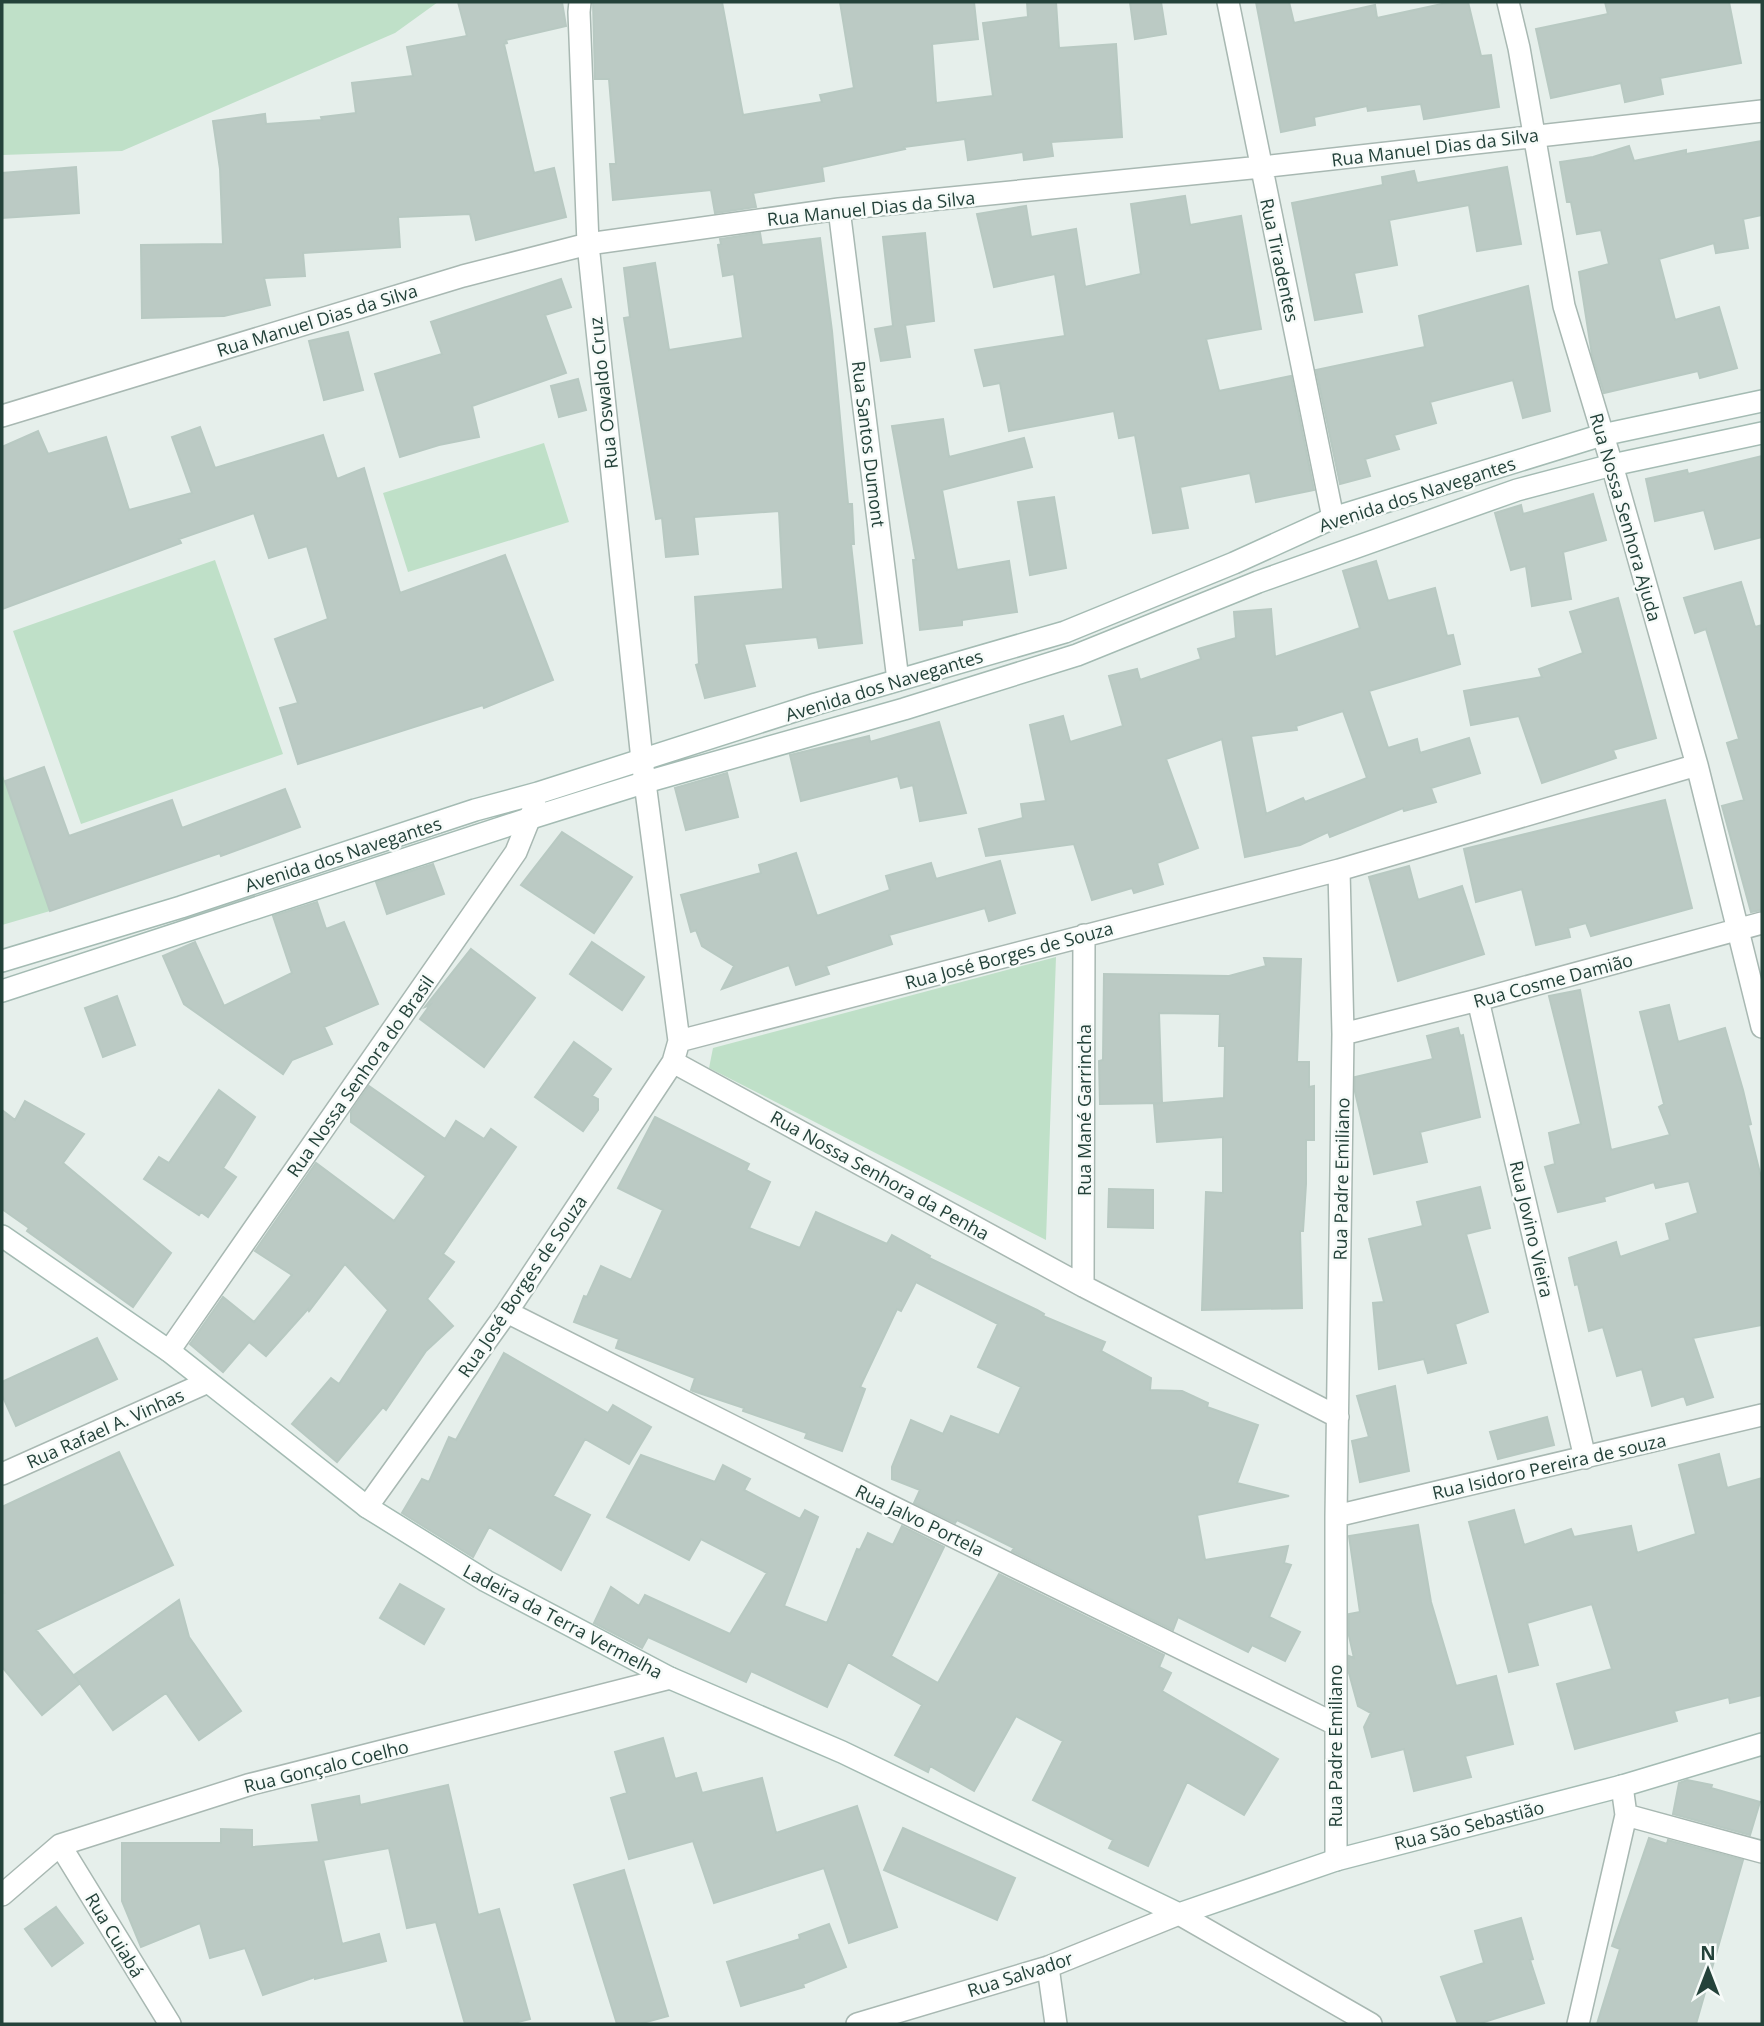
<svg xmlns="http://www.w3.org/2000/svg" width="1764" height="2026" font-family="'Open Sans',sans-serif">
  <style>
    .green { fill: #bfe0c8 }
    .building { fill: #bbcac4; stroke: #b8c9c2; stroke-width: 2; fill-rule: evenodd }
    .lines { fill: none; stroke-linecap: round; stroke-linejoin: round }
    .street-casing { stroke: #a8b8b2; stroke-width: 24 }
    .secondary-casing { stroke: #a4bbb3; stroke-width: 24 }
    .street { stroke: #fff; stroke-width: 21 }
    .secondary { stroke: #fff; stroke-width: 21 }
    .labels { text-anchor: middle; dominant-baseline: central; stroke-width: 5; stroke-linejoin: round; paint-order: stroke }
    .street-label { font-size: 18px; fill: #24423a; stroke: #f7fbf9 }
  </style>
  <rect width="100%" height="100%" fill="#e6efeb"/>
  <!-- green -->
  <path class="green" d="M2,2H438L395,33L122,151L2,155Z
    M544,443L569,522L408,572L383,493Z
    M215,560L283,754L81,824L13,631Z
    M2,773L50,911L2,925Z
    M1056,957L1046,1240L709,1068L713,1048Z"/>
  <!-- building -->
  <path class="building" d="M458,2H562L566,26L506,40L507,43L504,44L534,173L554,168L566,217L476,240L470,214L398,217L400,247L303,253L305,276L264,278L270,305L224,316L142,318L141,245L223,244L220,169L213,121L265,114L266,124L322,120L321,117L356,113L352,83L413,76L407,47L467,36Z
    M593,2H722L743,115L822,102L820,95L854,88L840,2H974L978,39L932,44L936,103L993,96L983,23L1028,17L1027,2H1056L1059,48L1116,44L1122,137L1051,142L1053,156L1024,160L1023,152L968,160L965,139L904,147L905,149L822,167L824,181L753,193L756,207L715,213L711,190L613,200L610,164H616L609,79H595Z
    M1130,2H1161L1166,34L1135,39Z
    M1256,2H1289L1294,23L1375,5L1377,18L1451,2H1468L1481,56L1491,55L1499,107L1424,119L1421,104L1368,111L1367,106L1314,117L1315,125L1281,132Z
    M1605,2H1729L1741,63L1660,78L1663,94L1625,102L1621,83L1551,98L1536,29L1608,14Z
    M1762,141V215L1743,219L1748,248L1716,253L1714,243L1659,259L1675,320L1719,307L1737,368L1700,378L1698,371L1604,393L1592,355L1579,272L1609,264L1601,230L1577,234L1571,202H1567L1560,162L1593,157L1629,146L1634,161L1686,150V154Z
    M76,167L79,213L2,218V173Z
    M1507,167L1521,244L1477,251L1469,205L1389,220L1397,265L1354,273L1362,312L1315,320L1292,203L1383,185L1382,177L1414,171L1417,183Z
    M1185,196L1190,225L1241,216L1261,329L1206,339L1219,391L1291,376L1314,490L1256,502L1250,473L1180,487L1188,528L1153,533L1135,435L1119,438L1114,411L1009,431L1000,383L984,386L975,350L1065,336L1055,274L994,287L977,214L1026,206L1031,237L1076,229L1085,287L1141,274L1131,204Z
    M760,233L762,245L820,238L832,331L848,504H852L854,544H851L862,643L819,648L817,637L744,644L755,686L705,698L696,665L699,664L695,597L783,589L779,511L694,517L698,554L666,557L662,518L656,519L624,318L630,317L624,268L655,263L669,350L743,338L734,274L723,276L718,245L721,244L720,239Z
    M925,233L934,321L905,325L910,357L881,361L875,329L893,326L883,237Z
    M561,279L571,307L545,315L566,373L472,406L479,437L439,445L400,457L375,374L442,354L431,322Z
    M1528,286L1550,411L1523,418L1513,380L1430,402L1436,423L1394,435L1399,449L1365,459L1370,476L1340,484L1316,370L1425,347L1419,316Z
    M348,332L363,390L324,400L309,341Z
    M578,379L586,410L559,417L551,386Z
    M943,419L949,457L1024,438L1032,467L942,490L957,570L1009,561L1017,612L962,620V625L920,630L913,560H916L892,426Z
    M200,427L215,468L323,435L337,479L364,468L400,593L505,555L553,680L484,708L483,705L298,764L280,708L298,703L275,639L328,619L307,546L269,558L254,513L179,539L181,543L2,609V447L38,431L48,454L106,437L129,510L192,493L172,437Z
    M1762,456V537L1715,549L1704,510L1655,521L1646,479L1687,470L1688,474Z
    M1593,494L1606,540L1563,552L1571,599L1532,606L1526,566L1511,570L1495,513L1521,505L1523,514Z
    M1054,497L1066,568L1030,575L1018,502Z
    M1376,561L1388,601L1435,588L1447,636L1453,635L1460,664L1369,691L1388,748L1417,739L1420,753L1469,738L1480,773L1431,788L1436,802L1404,811L1403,808L1330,837L1328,832L1300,845L1245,857L1222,739L1166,759L1198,848L1157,863L1163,884L1134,893L1132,888L1092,900L1074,844L986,856L979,829L1023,818L1021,804L1046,801L1030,725L1063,716L1070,742L1123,726L1109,676L1137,669L1140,680L1201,659L1198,649L1236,638L1234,612L1271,609L1275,657L1360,628L1343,571ZM1343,711L1367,778L1305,802L1303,798L1266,814L1251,736L1297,730L1296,726Z
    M1741,582L1755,627L1762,625V910L1751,912L1722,806L1744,800L1727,743L1739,739L1706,629L1695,633L1684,598Z
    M1618,598L1656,738L1613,750L1616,758L1542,783L1519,716L1471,725L1464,691L1542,677L1539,669L1583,653L1570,612Z
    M939,722L966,813L920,821L913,785L901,788L898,776L801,801L790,755L869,736L870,742Z
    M44,767L69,836L172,800L182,828L285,789L300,827L221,856L220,853L50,911L5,781Z
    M727,773L738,817L686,830L675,788Z
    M1665,800L1692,908L1591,936L1586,923L1568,928L1570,937L1536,945L1522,889L1476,902L1464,849Z
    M562,832L632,877L594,933L521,885Z
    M796,853L817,916L890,890L886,876L931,863L936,879L1000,861L1015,913L989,921L985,908L889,935L892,944L826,966L829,974L796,985L789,965L722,989L734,966L702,946L696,930L691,932L681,895L761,873L759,865Z
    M433,864L444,894L387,914L376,882Z
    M1409,866L1418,900L1462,886L1484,954L1398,981L1369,877Z
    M317,902L326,929L344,922L378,1004L324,1027L332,1044L292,1060L283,1074L184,1004L163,956L195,942L224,1006L292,973L273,916Z
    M592,942L644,977L622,1010L570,974Z
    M471,949L535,998L484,1067L420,1019L430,1005L425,1007Z
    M1264,958L1301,959L1297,1062H1309V1087L1314,1086V1140H1306V1184L1303,1231H1300L1302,1308L1202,1310L1206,1192L1223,1193V1137L1157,1142L1154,1104L1162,1103L1100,1104L1099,1061L1103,1060L1104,974L1229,976L1266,966ZM1159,1013L1220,1014L1219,1046H1225L1224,1098L1162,1103Z
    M1580,990L1611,1150L1670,1135L1659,1107L1664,1104L1640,1012L1669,1005L1678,1042L1725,1028L1743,1090L1751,1124L1748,1125L1762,1181V1325L1693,1338L1713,1397L1687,1405L1684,1396L1652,1406L1642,1369L1617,1376L1603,1327L1589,1331L1578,1284L1575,1285L1569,1258L1616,1242L1620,1257L1670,1240L1666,1224L1698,1213L1689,1181L1656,1188L1654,1182L1604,1197L1605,1201L1558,1212L1545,1167L1555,1164L1549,1133L1581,1124L1549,996Z
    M117,996L135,1045L103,1057L85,1008Z
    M1458,1028L1460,1036L1463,1035L1480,1117L1420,1132L1427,1162L1374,1174L1355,1092V1077L1433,1059L1427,1036Z
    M574,1042L611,1069L592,1096L598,1099V1110L583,1131L535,1097Z
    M369,1086L445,1139L456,1121L484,1139L491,1129L516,1147L443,1254L454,1262L427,1299L453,1326L426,1351L386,1410L383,1407L337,1462L292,1424L331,1378L339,1384L388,1310L345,1264L309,1311L308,1309L266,1356L249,1342L223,1372L190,1344L223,1297L254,1322L292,1275L255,1251L316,1163L394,1221L426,1176L351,1122V1112Z
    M219,1090L255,1117L223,1168L236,1177L208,1217L201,1212L199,1215L144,1179L159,1157L169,1163Z
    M25,1101L84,1134L63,1163L171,1253L133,1307L27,1231L29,1228L2,1209V1110L15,1120Z
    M655,1117L749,1164L746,1170L770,1182L749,1228L800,1248L816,1212L887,1244L892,1235L930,1256L929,1258L1037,1310L1044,1314L1043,1316L1105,1342L1101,1351L1151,1378L1150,1390L1182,1391L1208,1403L1207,1407L1258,1425L1237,1483L1289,1496L1197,1515L1205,1560L1288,1546L1284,1563L1291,1565L1269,1617L1300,1632L1285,1661L1252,1645L1248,1652L1178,1617L1173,1630L1012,1551L1014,1548L957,1520L955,1523L914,1503L920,1490L892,1479V1467L911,1420L943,1434L951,1416L999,1435L1021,1387L978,1367L998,1324L916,1282L901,1311L897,1309L860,1387L865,1389L842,1451L805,1438L807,1433L743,1411L744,1408L693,1391L691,1390L695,1378L616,1348L619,1339L574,1322L584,1296L587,1297L601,1266L631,1280L663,1210L618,1188Z
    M1480,1187L1490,1228L1466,1234L1488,1312L1455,1324L1466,1363L1428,1373L1424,1359L1379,1369L1373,1303L1384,1302L1369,1239L1423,1226L1417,1202Z
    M1109,1189L1153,1190V1228L1108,1227Z
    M97,1338L117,1379L16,1426L2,1395V1382Z
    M504,1353L608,1413L613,1405L651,1427L629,1464L585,1439L553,1496L590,1515L561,1570L489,1527L473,1557L402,1513L422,1479L429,1482L449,1437L456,1440Z
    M1395,1386L1409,1471L1360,1482L1352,1441L1369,1437L1357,1396Z
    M1547,1417L1554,1445L1498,1459L1490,1432Z
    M119,1452L173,1565L36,1630L80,1683L42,1715L2,1667V1590L5,1594L2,1586V1507Z
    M1719,1454L1727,1488L1762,1478V1695L1730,1703L1729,1697L1674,1711L1677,1721L1575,1749L1557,1684L1612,1669L1592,1604L1527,1623L1538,1665L1509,1672L1469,1522L1514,1510L1524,1545L1571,1529L1574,1537L1631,1526L1637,1553L1696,1534L1679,1465Z
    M641,1455L715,1482L723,1465L750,1479L744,1490L800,1519L805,1510L818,1517L784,1606L827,1623L857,1549L860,1550L868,1533L893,1545L902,1526L944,1547L891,1656L938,1683L999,1574L1164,1655L1159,1667L1171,1673L1162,1691L1278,1759L1244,1815L1187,1782L1148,1866L1109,1848L1113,1840L1033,1800L1063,1741L1016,1716L974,1791L930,1766L928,1772L895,1755L922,1705L848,1662L827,1707L751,1671L746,1682L648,1637L642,1648L594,1623L611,1587L639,1606L645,1595L730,1634L767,1573L701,1539L689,1560L607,1517Z
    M1418,1525L1431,1602L1456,1686L1496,1676L1513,1744L1465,1756L1471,1777L1414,1791L1404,1749L1372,1757L1364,1727L1371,1713L1358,1706L1349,1673V1656L1354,1658L1349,1636V1614L1360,1612L1349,1536Z
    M400,1584L444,1609L424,1644L380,1618Z
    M179,1600L189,1637L241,1711L199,1740L166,1693L113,1730L74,1675Z
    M663,1738L675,1779L696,1773L702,1793L762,1778L776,1833L857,1806L897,1927L849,1943L824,1868L714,1903L693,1841L629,1859L611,1798L627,1793L615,1752Z
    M1687,1780L1712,1785L1711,1788L1760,1802L1750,1835L1673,1814L1679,1783Z
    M448,1785L478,1915L499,1909L530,2019L510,2024H465L436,1922L407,1928L389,1848L323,1860L342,1944L379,1934L386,1961L315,1979V1977L263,1995L245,1948L210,1958L200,1923L141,1947L122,1901V1843H221V1829L252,1830V1847L319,1842L312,1805L359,1796L360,1805Z
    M903,1828L1015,1878L997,1920L884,1870Z
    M1649,1838L1667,1844L1668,1840L1743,1860L1696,2024H1597L1620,1949L1612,1946Z
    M624,1870L668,2016L639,2024H617L574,1885Z
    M56,1907L83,1943L52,1966L25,1929Z
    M1521,1918L1533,1959L1530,1960L1544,2003L1478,2024H1458L1441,1977L1484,1963L1475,1931Z
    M829,1924L846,1967L803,1984L804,1987L741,2006L727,1962L800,1939L799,1935Z"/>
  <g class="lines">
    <!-- street casing -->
    <g class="street-casing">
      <path id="street" d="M580,2L579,12L588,244L642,760L679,1041L673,1062L1083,1286L1338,1417
        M1228,2L1333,518
        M1508,2L1519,48L1564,306L1612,465L1697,765L1762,1027
        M839,209L898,680
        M2,416L463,276L588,244L839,209L1261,167L1762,111
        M1478,1000L1585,1458
        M1343,1034L1478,1000L1762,923
        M679,1041L1339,870
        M1083,1286L1084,935
        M507,1312L887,1504L1335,1724
        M169,1351L516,852L535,805
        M2,1474L208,1382
        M367,1507L507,1312L673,1062
        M1336,1516L1762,1415
        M1626,1815L1762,1852
        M60,1845L170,2024
        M1336,1860V1516L1343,1034L1339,870L1697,765
        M2,1895L60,1845L248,1785L670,1678
        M1048,1967L1056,2024
        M857,2024L1048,1967L1179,1914L1371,2024
        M1578,2024L1626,1815L1622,1786"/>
    </g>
    <!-- secondary casing -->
    <g class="secondary-casing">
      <path id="secondary" d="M2,961L181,907L475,810L538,793L816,704L1065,632L1234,563L1333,518L1602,435L1762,401
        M2,991L531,818L646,782L904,709L1077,655L1258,582L1517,490L1612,465L1762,433
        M2,1236L169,1351L367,1507L486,1581L670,1678L842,1752L1179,1914L1336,1860L1622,1786L1762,1744"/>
    </g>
    <!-- street -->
    <use href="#street" class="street"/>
    <!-- secondary -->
    <use href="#secondary" class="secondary"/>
  </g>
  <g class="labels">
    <!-- street labels -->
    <g class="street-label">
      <text transform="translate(1435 147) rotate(-7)">Rua Manuel Dias da Silva</text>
      <text transform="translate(871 208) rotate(-6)">Rua Manuel Dias da Silva</text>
      <text transform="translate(1280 260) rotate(78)">Rua Tiradentes</text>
      <text transform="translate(317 320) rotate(-17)">Rua Manuel Dias da Silva</text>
      <text transform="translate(603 393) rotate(-96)">Rua Oswaldo Cruz</text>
      <text transform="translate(869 444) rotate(83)">Rua Santos Dumont</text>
      <text transform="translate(1417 494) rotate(-18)">Avenida dos Navegantes</text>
      <text transform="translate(1626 517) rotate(74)">Rua Nossa Senhora Ajuda</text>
      <text transform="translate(884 685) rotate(-17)">Avenida dos Navegantes</text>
      <text transform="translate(343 854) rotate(-18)">Avenida dos Navegantes</text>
      <text transform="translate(1009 955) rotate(-15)">Rua José Borges de Souza</text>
      <text transform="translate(1553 980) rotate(-15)">Rua Cosme Damião</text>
      <text transform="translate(360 1076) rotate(-55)">Rua Nossa Senhora do Brasil</text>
      <text transform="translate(1084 1110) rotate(-90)">Rua Mané Garrincha</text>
      <text transform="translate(880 1175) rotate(29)">Rua Nossa Senhora da Penha</text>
      <text transform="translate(1341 1179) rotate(-89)">Rua Padre Emiliano</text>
      <text transform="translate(1532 1229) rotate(77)">Rua Jovino Vieira</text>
      <text transform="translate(522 1286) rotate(-56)">Rua José Borges de Souza</text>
      <text transform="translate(105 1428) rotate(-24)">Rua Rafael A. Vinhas</text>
      <text transform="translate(1549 1466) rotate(-13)">Rua Isidoro Pereira de souza</text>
      <text transform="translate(920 1520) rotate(26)">Rua Jalvo Portela</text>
      <text transform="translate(563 1621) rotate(28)">Ladeira da Terra Vermelha</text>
      <text transform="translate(1335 1746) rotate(-90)">Rua Padre Emiliano</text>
      <text transform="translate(326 1766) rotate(-14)">Rua Gonçalo Coelho</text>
      <text transform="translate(1469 1825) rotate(-14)">Rua São Sebastião</text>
      <text transform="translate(115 1935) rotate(59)">Rua Cuiabá</text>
      <text transform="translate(1020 1974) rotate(-18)">Rua Salvador</text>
    </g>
  </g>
  <!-- border -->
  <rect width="1764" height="2026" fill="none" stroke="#24423a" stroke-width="7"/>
  <!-- north arrow -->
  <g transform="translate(1708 1970)" stroke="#f7fbf9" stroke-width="5" paint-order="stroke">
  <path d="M0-5L12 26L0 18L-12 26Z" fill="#24423a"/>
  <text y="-10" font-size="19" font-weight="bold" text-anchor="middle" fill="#24423a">N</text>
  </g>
</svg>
